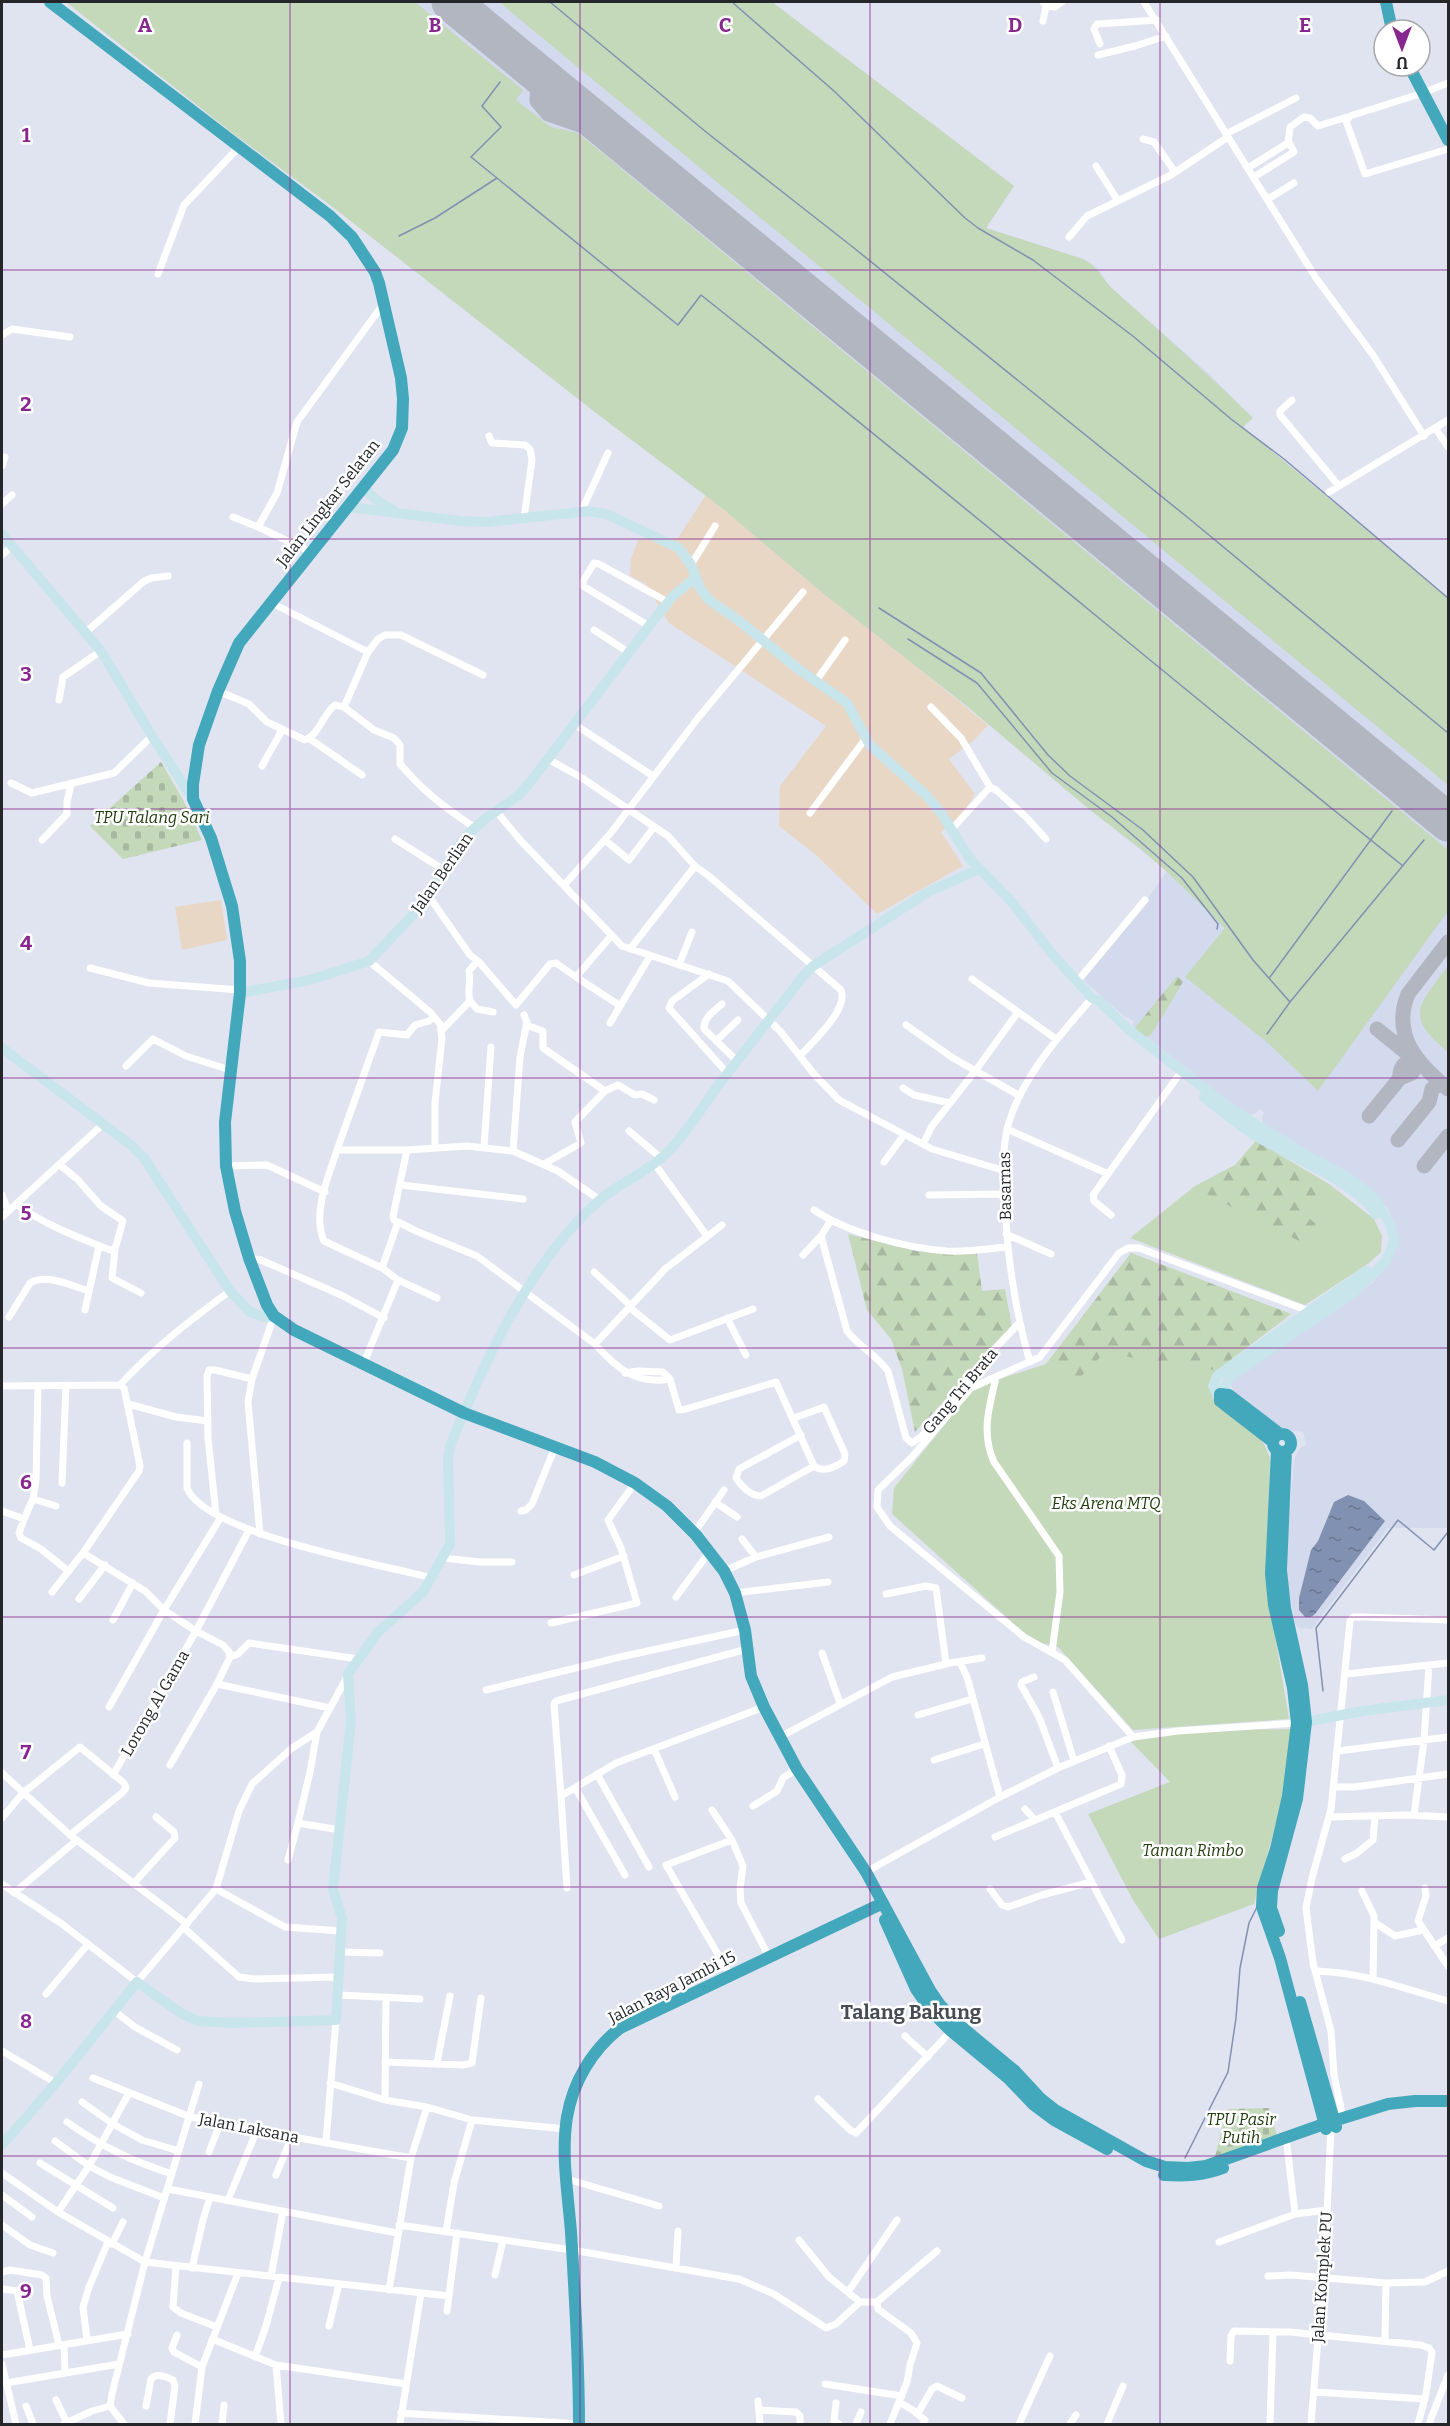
<svg xmlns="http://www.w3.org/2000/svg" width="1450" height="2426" font-family="Bitter,serif">
  <style>
    .commercial { fill: #e9d7c6 }
    .built { fill: #d3daed }
    .green { fill: #c4d8ba }
    .forest { fill: url(#forest-firs) }
    .cemetery { fill: url(#cemetery-stones) }
    .water { fill: url(#water-ripples) }
    .lines { fill: none; stroke-linecap: round; stroke-linejoin: round }
    .stream { stroke: #8191b1; stroke-width: 1.5 }
    .taxiway { stroke: #b2b6c0; stroke-width: 15 }
    .runway { stroke: #b2b6c0; stroke-width: 39 }
    .street { stroke: #fff; stroke-width: 7 }
    .secondary { stroke: #c7e5eb; stroke-width: 10 }
    .highway { stroke: #43a8bb; stroke-width: 12 }
    .grid { fill: none; stroke: #88268f; stroke-width: 1.5; stroke-opacity: 0.55 }
    .labels { text-anchor: middle; dominant-baseline: central; stroke-width: 5; stroke-linejoin: round; paint-order: stroke }
    .street-label { font-size: 16px; fill: #24262a; stroke: #fff }
    .park-label { font-size: 16px; font-style: italic; fill: #203e0d; stroke: #fff }
    .quarter-label { font-size: 20px; font-weight: bold; fill: #474b54; stroke: #fff }
    .grid-label { font-size: 20px; text-anchor: middle; font-weight: bold; fill: #88268f; stroke: #fff; stroke-width: 5; stroke-linejoin: round; paint-order: stroke }
  </style>
  <defs>
    <pattern id="forest-firs" width="22" height="20" patternUnits="userSpaceOnUse" patternTransform="scale(1.5)"><rect width="22" height="20" fill="#c4d8ba"/><path d="M5 1l3.5 6h-7zM16 11l3.5 6h-7z" fill="#a8b9a0"/></pattern>
    <pattern id="cemetery-stones" width="16" height="16" patternUnits="userSpaceOnUse" patternTransform="scale(1.5)"><rect width="16" height="16" fill="#c4d8ba"/><path d="M2 7V4a2 2 0 0 1 4 0v3zM10 15v-3a2 2 0 0 1 4 0v3z" fill="#a8b9a0"/></pattern>
    <pattern id="water-ripples" width="26" height="14" patternUnits="userSpaceOnUse" patternTransform="scale(1.5)"><rect width="26" height="14" fill="#8191b1"/><path d="M2 4q2-2 4 0t4 0M15 11q2-2 4 0t4 0" fill="none" stroke="#697690"/></pattern>
  </defs>
  <rect width="100%" height="100%" fill="#e0e4f0"/>
  <!-- commercial -->
  <path class="commercial" d="M706,495L988,725L973,741L949,759L975,794L959,818L941,832L963,866L877,914L816,855L779,826L780,786L826,726L669,623L645,583L630,576L631,559L638,540L678,538Z
    M221,900L227,940L182,950L175,907Z"/>
  <!-- built -->
  <path class="built" d="M66,2H772L1014,186L986,228L1083,259L1097,267L1109,286L1207,372L1253,418L1243,427L1448,598V1525L1446,1528H1388L1312,1629L1300,1628L1295,1624L1288,1586L1287,1547L1294,1459L1300,1448L1306,1445L1303,1432L1287,1430L1273,1423L1233,1390L1231,1385L1233,1379L1371,1284L1380,1274L1394,1222L1387,1207L1366,1187L1265,1127L1262,1119L1264,1112L1260,1109L1254,1114L1246,1115L1132,1025L1134,1022L1128,1017L1126,1018L1082,979L1137,914L1167,871L1089,809L968,707L824,594L722,508L600,416L338,211L230,131Z"/>
  <!-- green -->
  <path class="green" d="M66,2H415L523,90L516,100L551,127L578,133L1448,850V911L1318,1091L1268,1043L1185,977L1225,928L1167,872L1142,850L1089,809L968,707L824,594L722,508L600,416L338,211L230,131Z
    M499,2H772L1014,186L986,228L1083,259C1101,269 1101,279 1115,291C1162,333 1208,374 1253,418L1243,427L1448,598V785Z
    M1448,966V1052C1404,1016 1418,1006 1448,966Z
    M1256,1141L1329,1184L1374,1219L1382,1236L1381,1252L1369,1263L1305,1305L1130,1238L1195,1186L1235,1165Z
    M1131,1253L1291,1314L1217,1370L1211,1379L1264,1444L1270,1458L1266,1582L1289,1719L1133,1730L1058,1647L1033,1641L892,1514L894,1488L975,1387L1046,1364Z
    M1291,1729L1282,1801L1254,1904L1159,1939L1133,1900L1088,1814L1170,1782L1131,1742C1181,1726 1239,1730 1291,1729Z"/>
  <!-- forest -->
  <path class="forest" d="M1177,976L1183,982L1151,1035L1145,1038L1134,1029Z
    M1256,1141L1323,1184L1303,1213L1316,1224L1301,1242L1194,1188L1234,1167Z
    M848,1234L916,1251L977,1253L982,1291L1005,1289L1012,1328L915,1432L902,1369L891,1339L867,1310Z
    M1131,1253L1291,1314L1217,1370L1152,1364L1107,1350L1079,1379L1048,1362Z"/>
  <!-- cemetery -->
  <path class="cemetery" d="M161,762L183,800L202,840L123,859L90,826Z
    M1269,2108L1277,2136L1215,2157L1227,2109Z"/>
  <!-- water -->
  <path class="water" d="M1348,1495L1364,1501L1385,1521L1315,1614L1311,1617H1305L1299,1610V1598L1311,1550L1318,1541L1334,1502Z"/>
  <g class="lines">
    <!-- stream -->
    <path class="stream" d="M550,2L706,132L854,248L1192,521L1448,733
      M732,2L834,91L965,218L978,228L1033,260L1134,337L1231,419L1284,459L1448,598
      M500,82L482,106L501,127L471,157L678,325L701,295C938,483 1168,677 1403,866
      M399,236L435,218L497,178
      M879,608L981,673L1048,755L1070,776L1143,830L1193,877L1253,960L1290,1002
      M908,639L977,683L1052,773L1112,817L1182,878L1218,924L1217,929
      M1270,977L1392,811
      M1267,1034L1290,1002L1424,840
      M1323,1691L1316,1628L1398,1520L1434,1550L1448,1532
      M1185,2158L1228,2072L1236,2018L1240,1968L1249,1923L1257,1907"/>
    <!-- taxiway -->
    <path class="taxiway" d="M574,103L573,91L562,79C547,77 536,85 537,101L548,114L617,138
      M1448,942L1408,994C1391,1036 1418,1064 1448,1089
      M1377,1029L1413,1058L1419,1062L1412,1073L1400,1078C1399,1066 1406,1062 1415,1057
      M1369,1116L1400,1078
      M1398,1140L1429,1102L1432,1089L1441,1083
      M1424,1166L1448,1136"/>
    <!-- runway -->
    <path class="runway" d="M451,2L1448,822"/>
    <!-- street -->
    <path class="street" d="M1043,2L1046,6L1043,21
      M1144,2L1316,278L1373,355L1424,436
      M1046,6L1055,7L1062,2
      M1100,44L1094,29L1097,24L1157,20
      M1098,55L1135,46L1166,36
      M1448,83L1423,93L1350,116L1346,121L1365,174L1448,149
      M1226,134L1296,98
      M1143,139L1154,142L1175,172
      M1096,166L1118,201
      M1248,168L1288,143L1290,127L1304,117L1310,118L1318,126L1347,117
      M1254,177L1294,152L1289,142
      M1268,199L1294,183
      M1069,237L1087,216L1171,175L1228,137
      M158,274L184,205L239,147
      M2,335L12,329L70,337
      M1292,400L1280,411V415L1339,486
      M1436,429L1448,447
      M489,436L492,443L525,445L530,449L532,460L524,518
      M2,466L5,457
      M1329,492L1448,420
      M2,504L12,495
      M582,510L608,453
      M233,517L258,527
      M311,552L258,527L277,493L297,422L384,303
      M2,555L12,546
      M691,565L715,526
      M270,602L368,652
      M649,626L583,586V581L594,563L599,564L668,602
      M594,630L628,652
      M86,632L143,582L151,578L168,576
      M816,681L845,640
      M218,691L249,704L267,722L305,740C319,735 323,714 335,705L344,707L374,730L394,738L400,745V764C423,791 445,808 474,827
      M59,700L63,677L101,651
      M344,707L368,652L378,639L385,635H401L483,675
      M931,707L961,738L990,787L996,790L1026,817L1046,839
      M574,724L653,776
      M310,739L362,775
      M548,759L582,778L668,836L695,866L710,877L841,990C849,1010 812,1042 800,1056
      M262,766L282,730
      M11,783L32,793L114,773L152,736
      M496,811L521,841L622,946L728,981L780,1031L814,1074L839,1100L932,1149L1002,1170
      M810,813L866,738
      M951,830L990,787
      M395,839L444,870
      M42,840L67,814V802L71,784
      M605,840L629,860L654,827
      M565,884L610,834L698,718L803,592
      M428,895L470,955L479,962L516,1005L550,964L556,963L576,977L611,936
      M630,949L695,866
      M369,961L430,1012L440,1024L442,1038L435,1103V1148
      M679,965L692,932
      M90,968L149,983L240,990
      M709,974L672,1001L669,1008L728,1074
      M576,977L619,1005
      M972,979L1056,1039
      M1076,983L1145,900
      M470,1001L477,1009L493,1012
      M722,1004C714,1011 703,1018 704,1029L737,1061
      M610,1023L650,956
      M526,1025L543,1031V1048L605,1091L575,1122L581,1143L544,1164
      M906,1025L953,1058L1020,1096
      M442,1030L470,1001C467,993 471,981 469,971L477,961
      M716,1041L738,1020
      M126,1066L153,1039L186,1056L230,1070
      M903,1088L914,1095L950,1103
      M605,1091L618,1085L635,1095L642,1094L654,1100
      M1007,1129L1106,1173
      M629,1131L661,1158
      M923,1144L932,1126L976,1070L1018,1012
      M484,1147L491,1047
      M337,1150L379,1032L407,1035L415,1025L429,1021L434,1017
      M407,1150L393,1216L394,1220L416,1231L477,1256L595,1344L665,1269L722,1225
      M513,1151L520,1057L527,1022L524,1015
      M884,1162L904,1135
      M654,1163L707,1236
      M60,1165L77,1179L101,1206L123,1221L115,1249L112,1278L141,1293
      M226,1166L267,1165L325,1192
      M401,1185L523,1199
      M2,1195L8,1210
      M929,1195L1005,1194
      M16,1204C45,1225 77,1237 110,1250L115,1249
      M814,1210C848,1233 906,1248 947,1251C967,1252 987,1249 1007,1247
      M1111,1215L1094,1201L1093,1195L1178,1076
      M2,1217L103,1124
      M1006,1234L1051,1254
      M821,1236L847,1331C859,1347 877,1355 888,1371L906,1438L912,1443L922,1436L988,1356L1019,1323
      M803,1255L821,1236L831,1220
      M249,1258L261,1260L341,1295L384,1318
      M382,1268L398,1222
      M594,1272L630,1305
      M398,1280L437,1298
      M629,1307L670,1340L753,1309
      M85,1310L99,1246
      M9,1317L30,1283C47,1273 72,1286 89,1291
      M727,1318L746,1355
      M595,1344C616,1368 636,1385 670,1379L679,1410L686,1409L776,1382L814,1466C823,1473 836,1467 844,1461L845,1454L824,1407L794,1418
      M1030,1362C1014,1307 1007,1257 1005,1200C1004,1172 1001,1146 1010,1119C1025,1073 1061,1034 1092,998
      M363,1365L398,1280L382,1268L324,1241C312,1213 328,1178 337,1150H407L467,1146L513,1151L558,1171L600,1200
      M625,1373L638,1371L663,1372L670,1379
      M996,1378C989,1407 981,1434 994,1462L1059,1556L1060,1592L1052,1652
      M2,1386L120,1385C153,1349 190,1320 230,1291
      M128,1404L176,1417L208,1421
      M801,1435L739,1469L736,1478C741,1486 751,1496 761,1496L814,1466
      M187,1443V1488C205,1534 384,1565 432,1578
      M62,1483L66,1386
      M33,1499L56,1506
      M715,1502L737,1517
      M2,1511L24,1519L33,1499L36,1480L38,1387
      M521,1511L526,1510L532,1504L555,1447
      M216,1514L208,1438L207,1376L209,1370H215L252,1379
      M24,1519L19,1533L21,1538L41,1549L67,1570
      M694,1533L724,1490
      M260,1534L248,1402L252,1379L274,1316
      M742,1539L756,1557
      M83,1553L145,1591L164,1610L196,1631L223,1645L229,1652L230,1657L217,1684L170,1765
      M443,1558L480,1562H512
      M724,1571L756,1557L829,1537
      M574,1575L624,1556
      M52,1592L83,1553L139,1471L140,1466L124,1388L120,1385
      M735,1593L828,1582
      M886,1594L926,1586L936,1588L946,1664
      M676,1597L710,1551
      M79,1599L105,1565
      M113,1620L133,1583
      M551,1623L637,1603L621,1548L608,1520L635,1483
      M822,1653L840,1703
      M230,1657L238,1654L249,1643L358,1659
      M960,1662L967,1677L1000,1797
      M1346,1674L1448,1663
      M1034,1677L1022,1682L1021,1685L1039,1717L1058,1768
      M217,1684L330,1708
      M486,1690L620,1657L745,1630
      M1053,1692L1074,1761
      M109,1707L164,1610L221,1517
      M918,1715L972,1699
      M780,1737L892,1677L950,1663L982,1658
      M1133,1737L1065,1660L1024,1637L890,1526L877,1507L878,1490L912,1457L971,1388L1040,1357L1119,1253L1128,1248H1139L1309,1311
      M654,1749L675,1797
      M1338,1751L1448,1737
      M934,1760L984,1744
      M2,1773L70,1835L187,1924
      M597,1774L649,1867
      M113,1775L196,1631L249,1530
      M1334,1787H1355L1448,1774
      M576,1789L625,1875
      M561,1796L554,1704L556,1701L747,1649
      M753,1806L777,1791L783,1778L797,1769
      M1025,1809L1035,1820
      M712,1810L732,1840L743,1866L740,1889L741,1903L769,1957
      M1055,1812L1122,1940
      M1414,1815L1424,1741L1429,1665
      M1329,1817L1407,1815L1448,1817
      M2,1818L23,1793L80,1747L124,1783L126,1788L122,1793L70,1835
      M340,1830L298,1823L310,1772L317,1732L347,1677
      M995,1837L1121,1784L1122,1775L1109,1746
      M1345,1859L1357,1853L1373,1840L1375,1816
      M288,1860L298,1823
      M866,1872L1000,1797L1058,1768L1133,1737L1178,1731L1297,1723
      M2,1884L62,1924L137,1982L216,1889L239,1811L252,1784L292,1748L317,1732
      M133,1884L175,1838L174,1832L156,1817
      M567,1888L561,1796L616,1763L764,1707
      M1425,1888L1426,1896L1418,1921L1448,1966
      M216,1889L285,1927L341,1931
      M990,1889L1002,1905L1008,1907L1042,1895L1091,1882
      M1362,1891L1374,1916L1373,1979
      M14,1893L77,1840
      M1374,1922L1395,1936L1423,1930
      M184,1928L239,1977L254,1979L339,1977
      M1434,1946L1448,1938
      M340,1952L380,1953
      M1316,1971C1362,1972 1405,1989 1448,2001
      M730,1975L666,1865L732,1840
      M46,1994L88,1944
      M339,1995L420,1999
      M114,2011L135,2027L177,2050
      M905,2036L928,2057
      M2,2051L56,2083
      M385,2062L463,2065L472,2063L481,1998
      M437,2063L450,1996
      M93,2078L188,2116L220,2124L411,2158
      M330,2083L385,2100L427,2107L472,2120L566,2129
      M818,2099L850,2130L856,2133L951,2031
      M385,2100L386,1997
      M82,2102L113,2124L142,2140L179,2151
      M1343,2118L1334,2075L1331,2031L1313,1963L1306,1908L1312,1878L1331,1809L1350,1621L1353,1617H1362L1448,1620
      M67,2122C104,2148 130,2160 172,2174
      M55,2141L89,2166L110,2177L164,2198
      M326,2141L336,2020
      M1287,2145L1295,2214
      M209,2152L220,2124
      M40,2163L113,2208
      M2,2173L58,2212L145,2262L449,2296
      M276,2175L292,2136
      M567,2179L659,2206
      M168,2189L397,2233
      M2,2195L32,2217
      M228,2200L257,2130
      M58,2212L89,2166L129,2093
      M2,2225L30,2245L53,2253
      M399,2225L572,2250L739,2279L774,2294L826,2328L836,2324L860,2302H877
      M446,2232L454,2183L472,2120
      M799,2240L829,2277L860,2302
      M1219,2242L1295,2214L1327,2210
      M112,2244L123,2222
      M176,2266L173,2307L181,2313L217,2327
      M676,2267L678,2231
      M192,2268L203,2220L210,2197
      M2,2272L10,2270L42,2275L46,2278L47,2296L59,2345
      M495,2275L503,2240
      M271,2276L283,2211
      M1268,2276L1291,2275L1386,2283L1425,2282L1448,2271
      M2,2289L17,2291L30,2350
      M389,2290L411,2158L427,2107
      M848,2292L897,2220
      M447,2311L457,2233
      M329,2326L339,2284
      M177,2335L172,2348L174,2352L202,2367
      M212,2339L276,2365L406,2384
      M87,2340L83,2307L89,2287L108,2242
      M1385,2340L1386,2283
      M64,2345L65,2372
      M2,2355L128,2334
      M255,2357L266,2326L279,2278
      M1230,2361L1231,2336L1234,2331L1290,2332L1421,2345L1429,2348L1432,2352L1426,2394L1418,2424
      M2,2364L16,2424
      M276,2365L281,2424
      M6,2383L119,2364
      M825,2384L902,2396
      M1315,2392L1425,2399
      M56,2400L67,2423
      M758,2401L760,2424
      M899,2402L918,2413L932,2389L937,2386L962,2398
      M836,2403L834,2421L839,2424
      M26,2406L33,2424
      M146,2406L151,2379C156,2373 166,2376 173,2380L175,2386L170,2424
      M759,2410L796,2412L800,2416V2424
      M401,2413L579,2424
      M916,2413L925,2420L923,2424
      M64,2424L92,2411L110,2406
      M124,2424L110,2406L112,2394L145,2262L199,2084
      M195,2424L202,2367L238,2273
      M222,2424L224,2405
      M400,2424L421,2293
      M856,2424L861,2412
      M890,2424L907,2382L910,2365L917,2343L911,2333L878,2309L877,2302L937,2251
      M1019,2424L1050,2356
      M1070,2424L1076,2415
      M1107,2424L1123,2386
      M1270,2424L1273,2332
      M1311,2424L1325,2253L1331,2129
      M1429,2424L1448,2375"/>
    <!-- secondary -->
    <path class="secondary" d="M364,488L375,499L394,511
      M349,507L461,521L487,522L589,511L606,514L679,548L691,565L700,588L709,600L738,620L797,668L847,703L870,745L927,796L941,813L970,859L1011,901L1053,955L1092,998L1099,1001L1128,1029L1228,1107L1311,1158L1347,1177L1367,1192L1375,1199L1391,1226L1394,1240L1392,1247L1386,1261L1375,1272L1354,1292L1230,1377L1224,1386L1229,1395
      M2,534L101,651L152,736L193,799
      M240,993L310,980L369,961L412,916L466,836L485,819L519,795L531,781L649,626L673,596L695,578
      M2,1048L131,1145L144,1158L230,1291L250,1312L264,1317L274,1316
      M1204,1097C1221,1111 1238,1125 1256,1136C1289,1156 1356,1182 1376,1214
      M1220,1401L1213,1386L1217,1376L1366,1271
      M1306,1722L1362,1711L1448,1700
      M2,2145L56,2083L137,1982L182,2014L198,2021L233,2023L336,2020L342,1918L333,1890L351,1720L348,1674L378,1632L423,1592L450,1544L448,1458L450,1446C484,1362 531,1259 601,1199C622,1182 649,1171 668,1152C688,1131 703,1106 720,1083C748,1047 776,1011 804,975L813,966L928,892L979,869"/>
    <!-- highway -->
    <path class="highway" d="M50,2L330,216L352,237L375,272L379,283L401,378L403,399L402,428L393,450L239,643L218,691L199,745L193,784V799L211,838L232,906L240,961V993L225,1122L226,1166L235,1211L249,1258L267,1305L274,1316L294,1330L464,1413L595,1462L635,1483L667,1506L696,1535L724,1571L735,1593L745,1630L751,1676L764,1707L797,1769L866,1872L931,1992L940,2005L958,2024L1015,2071L1041,2099L1055,2110L1146,2161L1165,2167L1188,2168L1206,2166L1324,2124L1388,2104L1415,2101H1448
      M1386,2L1392,30
      M1409,66L1448,140
      M1273 1443a9 9 0 1 1 18 0a9 9 0 1 1-18 0Z
      M1273,1442L1220,1401V1394L1229,1395L1280,1434
      M1277,1450L1271,1574L1274,1605L1293,1688L1297,1723L1288,1796L1276,1849L1263,1888L1262,1907L1280,1958L1326,2129
      M885,1920L916,1989L932,2012L951,2031L1009,2079L1034,2105L1054,2120L1107,2149
      M1279,1931L1271,1908L1272,1891L1297,1799L1306,1722L1302,1685L1285,1608L1281,1570L1286,1451
      M1300,2002L1336,2127
      M1164,2175C1185,2176 1202,2176 1223,2168
      M579,2424C579,2360 575,2296 571,2232C568,2194 561,2154 567,2117C573,2082 592,2050 620,2028L883,1903"/>
  </g>
  <!-- grid -->
  <path class="grid" d="M290,2V2424M580,2V2424M870,2V2424M1160,2V2424M2,270H1448M2,539H1448M2,809H1448M2,1078H1448M2,1348H1448M2,1617H1448M2,1887H1448M2,2156H1448"/>
  <g class="labels">
    <!-- street labels -->
    <g class="street-label">
      <text transform="translate(328 503) rotate(-52)">Jalan Lingkar Selatan</text>
      <text transform="translate(442 873) rotate(-55)">Jalan Berlian</text>
      <text transform="translate(1005 1186) rotate(-91)">Basarnas</text>
      <text transform="translate(960 1391) rotate(-50)">Gang Tri Brata</text>
      <text transform="translate(155 1703) rotate(-60)">Lorong Al Gama</text>
      <text transform="translate(672 1987) rotate(-27)">Jalan Raya Jambi 15</text>
      <text transform="translate(249 2128) rotate(11)">Jalan Laksana</text>
      <text transform="translate(1322 2277) rotate(-86)">Jalan Komplek PU</text>
    </g>
    <!-- park labels -->
    <g class="park-label">
      <text x="152" y="817">TPU Talang Sari</text>
      <text x="1106" y="1503">Eks Arena MTQ</text>
      <text x="1193" y="1850">Taman Rimbo</text>
      <text x="1241" y="2119">TPU Pasir<tspan x="1241" dy="18">Putih</tspan></text>
    </g>
    <!-- quarter labels -->
    <g class="quarter-label">
      <text x="911" y="2012">Talang Bakung</text>
    </g>
  </g>
  <g class="grid-label">
    <text x="145" y="32">A</text>
    <text x="435" y="32">B</text>
    <text x="725" y="32">C</text>
    <text x="1015" y="32">D</text>
    <text x="1305" y="32">E</text>
    <text x="26" y="142">1</text>
    <text x="26" y="411">2</text>
    <text x="26" y="681">3</text>
    <text x="26" y="950">4</text>
    <text x="26" y="1220">5</text>
    <text x="26" y="1489">6</text>
    <text x="26" y="1759">7</text>
    <text x="26" y="2028">8</text>
    <text x="26" y="2298">9</text>
  </g>
  <!-- border -->
  <rect width="1450" height="2426" fill="none" stroke="#24262a" stroke-width="6"/>
  <!-- north arrow -->
  <g transform="translate(1402 48) rotate(180)"><circle r="28" fill="#ffffff" stroke="#a7a8aa" stroke-width="1.5"/>
  <path d="M0-4.5L10 22L0 15L-10 22Z" fill="#88268f"/>
  <text y="-9" font-size="16" font-weight="bold" text-anchor="middle" fill="#24262a">U</text>
  </g>
</svg>
